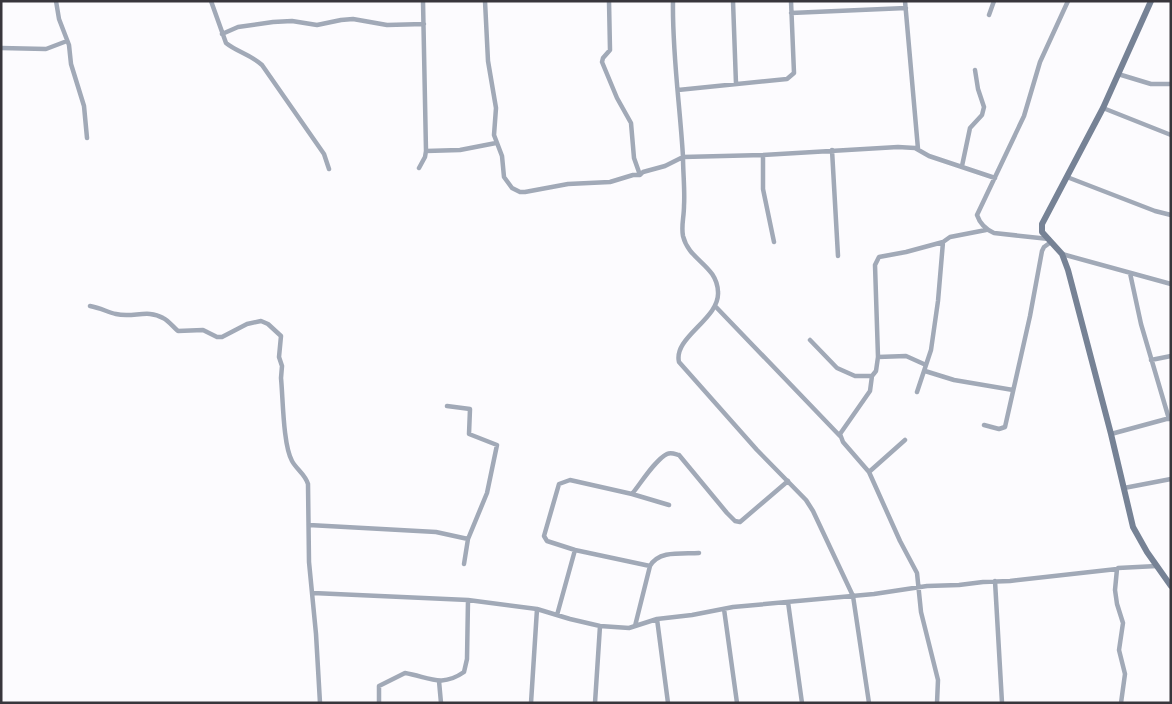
<svg xmlns="http://www.w3.org/2000/svg" width="1172" height="704" font-family="Rubik,sans-serif">
  <style>
    .lines { fill: none; stroke-linecap: round; stroke-linejoin: round }
    .street { stroke: #a1a9b7; stroke-width: 4.5 }
    .secondary { stroke: #768295; stroke-width: 6 }
  </style>
  <rect width="100%" height="100%" fill="#fcfbfe"/>
  <g class="lines">
    <!-- street -->
    <path class="street" d="M56,1L59,19L69,45L71,64L84,106L87,138
      M211,1L226,43C237,52 250,54 262,65L324,154L329,169
      M485,1L488,61L496,108L494,135L502,156L504,177L512,188L520,192H525L568,184L610,182L633,175H640L643,172L665,166L683,157L763,155L898,147L915,148L929,156L995,178
      M609,1L610,50L603,58L602,62L617,98L631,123L634,158L640,175
      M673,1C672,53 680,105 683,157C683,173 685,190 684,206C684,217 681,226 683,236C689,261 717,265 718,292C720,319 673,337 679,362L757,450L806,500L813,511L853,596L869,703
      M733,1L736,84
      M905,1L918,149
      M791,13L906,8
      M989,15L994,1
      M222,34L238,27L273,22L292,21L317,25L341,20L353,19L387,25L424,24
      M1,48L46,49L67,41
      M1118,74L1151,84H1171
      M678,90L787,79L794,73L791,1
      M1103,108L1171,135
      M832,150L838,256
      M426,151L460,150L496,143
      M763,155V189L774,242
      M962,166L970,128L982,115L984,107L978,89L975,70
      M419,168L425,157L426,151L423,1
      M1067,177L1155,211L1171,215
      M1049,239L994,233C985,229 980,224 977,215L1024,116L1040,62L1068,1
      M1062,254L1171,284
      M1130,273L1141,324L1169,419
      M90,306C101,308 107,312 116,314C133,318 148,309 163,318C169,321 173,327 178,331L203,330L217,337H222L247,324L261,321L268,324L281,336L279,357L282,366L281,378C283,398 283,445 292,461C297,470 305,474 308,484L309,562L316,634L320,703
      M716,307L840,436
      M810,340L837,368L855,376H872
      M878,357L906,356L926,365
      M1151,360L1171,356
      M925,371L954,380L1013,390
      M917,392L931,350L938,301L943,242L950,237L986,230
      M447,406L470,409L469,434L497,445L487,493L468,539L464,564
      M984,425L999,429L1005,427L1030,316L1042,251L1044,247L1051,242
      M1111,434L1170,418
      M869,472L905,440
      M1124,488L1171,479
      M632,494C641,483 655,460 667,454C671,452 675,454 679,455L727,513L735,521L740,522L788,481
      M309,525L436,532L468,539
      M650,566C659,550 682,554 699,553
      M1117,569L1115,590L1117,604L1123,623L1119,650L1125,674L1121,703
      M995,581L1002,703
      M313,593L468,600L537,609L570,619L600,626L629,628L657,619L692,615L733,607L874,594L927,586L959,585L983,582L1010,581L1117,569L1118,568L1157,566
      M788,602L802,703
      M724,609L737,703
      M557,615L575,550
      M657,619L668,703
      M635,626L650,566L575,550L547,541L544,536L559,484L570,480L632,494L669,505
      M439,681L441,703
      M379,703V686L405,673C429,677 441,688 464,672L467,659L468,600
      M531,703L537,609
      M595,703L600,626
      M937,703L938,680L921,612L917,573L900,541L869,472L843,442L840,434L870,391L872,376L876,371L878,357L875,265L879,257L906,252L943,242"/>
    <!-- secondary -->
    <path class="secondary" d="M1151,1L1103,108L1042,224V232L1062,254L1068,270L1111,434L1133,527L1147,552L1171,586"/>
  </g>
  <!-- border -->
  <rect width="1172" height="704" fill="none" stroke="#38363c" stroke-width="5"/>
</svg>
